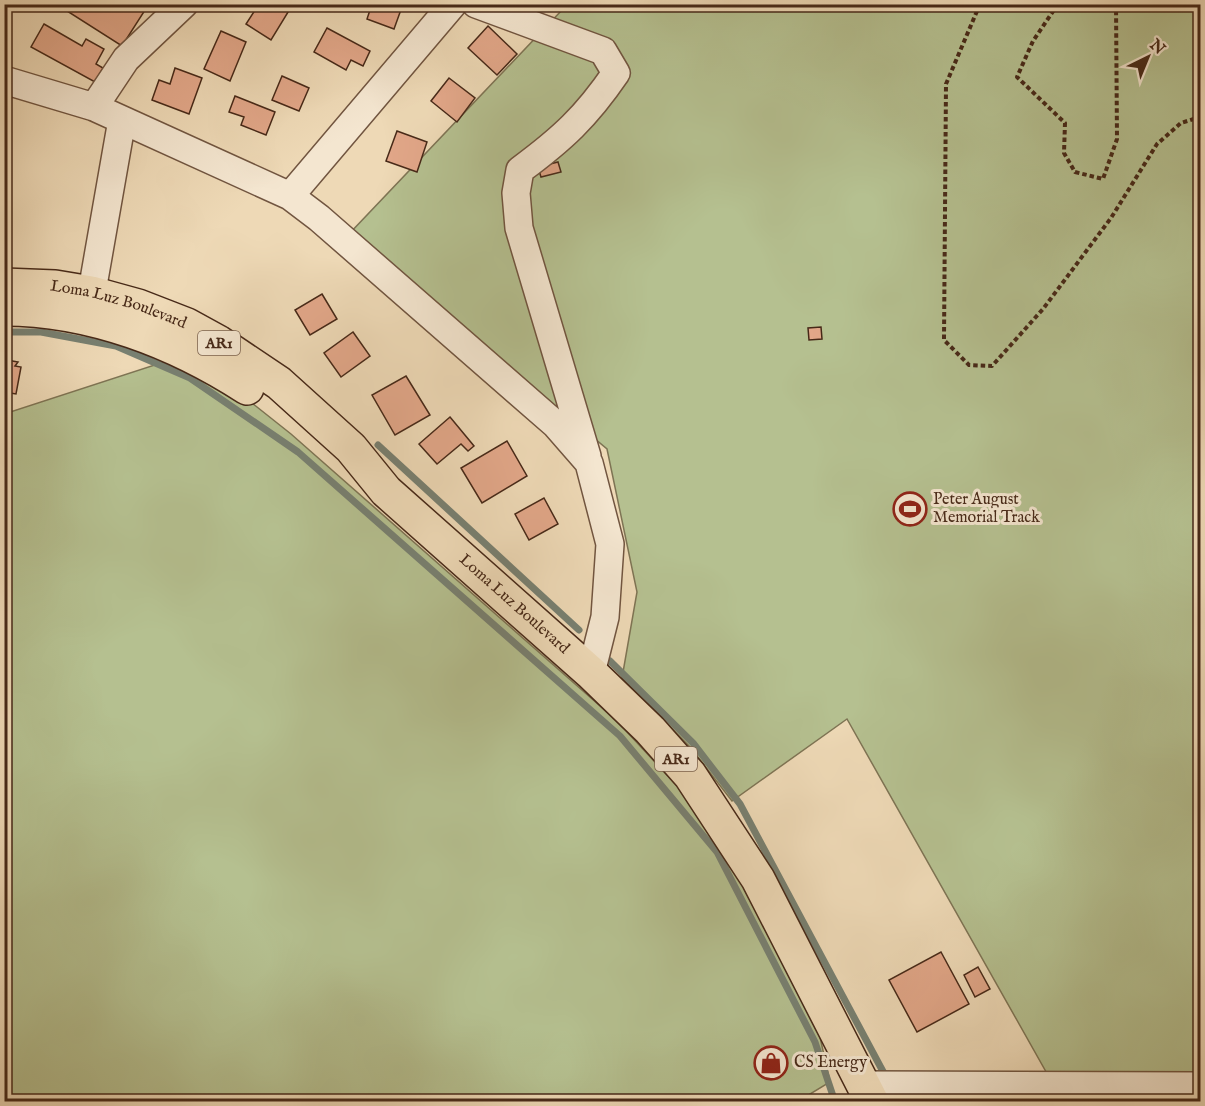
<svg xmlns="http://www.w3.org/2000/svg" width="1205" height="1106" font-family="'IM FELL English',serif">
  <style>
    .green { fill: #b5c090; stroke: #7e7454; stroke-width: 1.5 }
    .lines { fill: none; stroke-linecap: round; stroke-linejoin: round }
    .stream { stroke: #788071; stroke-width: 7 }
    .building { fill: #e2a789; stroke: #472918; stroke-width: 1.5 }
    .minor-casing { stroke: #715540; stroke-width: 30 }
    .trunk-casing { stroke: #472918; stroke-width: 36 }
    .path { stroke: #472918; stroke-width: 4; stroke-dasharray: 4.5 3; stroke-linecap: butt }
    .minor { stroke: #f4e6d0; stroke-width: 27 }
    .trunk { stroke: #eed9b6; stroke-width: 33 }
    .labels { text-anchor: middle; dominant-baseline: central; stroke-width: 6; stroke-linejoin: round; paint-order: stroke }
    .shield { fill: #f4e6d0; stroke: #7b624f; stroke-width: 1.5 }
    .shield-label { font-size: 15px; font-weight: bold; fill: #472918 }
    .street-label { font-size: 16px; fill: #472918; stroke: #f4e6d0 }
    .poi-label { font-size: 16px; fill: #472918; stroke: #f4e6d0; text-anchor: start }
  </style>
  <rect width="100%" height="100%" fill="#eed9b6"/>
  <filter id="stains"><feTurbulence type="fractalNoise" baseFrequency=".00333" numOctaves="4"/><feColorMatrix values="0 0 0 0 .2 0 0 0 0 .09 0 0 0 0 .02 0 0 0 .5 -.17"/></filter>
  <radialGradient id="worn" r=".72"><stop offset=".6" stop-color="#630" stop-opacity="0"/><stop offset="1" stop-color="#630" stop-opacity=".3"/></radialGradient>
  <!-- green -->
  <path class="green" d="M551,5H1200V1078L1049,1077L847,719L732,801L690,747L622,678L637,592L607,449L349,234L562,10Z
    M173,359L252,403L291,434L616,720L679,788L742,883L820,1037L830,1082L797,1102L5,1101L4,414Z"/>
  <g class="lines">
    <!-- stream -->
    <path class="stream" d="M4,332H41L116,346L190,378L298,452L620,736L717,852L815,1042L835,1102
      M378,445L579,630
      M610,661L693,743L740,804L887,1079"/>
  </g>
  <!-- building -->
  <path class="building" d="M56,4H143L147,7L122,46Z
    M259,4H293L271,40L246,24Z
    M372,4H403L394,29L367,19Z
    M44,24L82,46L86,39L104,49L96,64L103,68L95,82L31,47Z
    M488,26L517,54L497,75L468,48Z
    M327,28L370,51L363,66L351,60L346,70L314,52Z
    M221,31L246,42L230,81L204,69Z
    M175,68L202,78L189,114L152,100L159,80L170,84Z
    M282,76L309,88L299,111L272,100Z
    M449,78L475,98L457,122L431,101Z
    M235,96L275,112L266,135L241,125L244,117L229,112Z
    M397,131L427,142L417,172L386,161Z
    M558,162L561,172L541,177L538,167Z
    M322,294L337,319L310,335L295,310Z
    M821,327L822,339L809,340L808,328Z
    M353,332L370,356L341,377L324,353Z
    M7,360L18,362L15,366L21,367L16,394L4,392V364Z
    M406,376L430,415L395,435L372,395Z
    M450,417L474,446L468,451L461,444L437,464L419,444Z
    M507,441L527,476L482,503L461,468Z
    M544,498L558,524L529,540L515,514Z
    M941,952L969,1004L917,1032L889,980Z
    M978,967L990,989L975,997L964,975Z"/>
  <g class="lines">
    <!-- minor casing -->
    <g class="minor-casing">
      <path id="minor" d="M476,4L603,51L616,73C586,117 562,139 520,170L516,193L519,228L587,456
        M4,80L94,107L290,196L319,218L555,424L589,463L610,544L605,617L591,673
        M94,107L126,59L184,4
        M290,196L453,4
        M88,314L122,120
        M864,1085L1200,1086"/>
    </g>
    <!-- trunk casing -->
    <g class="trunk-casing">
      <g id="trunk">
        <path id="s1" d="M4,285L55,287L91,293L138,306L187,325L218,342L279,383L351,448L386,491L591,673L650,730L690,775L758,879L872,1102"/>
        <path d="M4,309C91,309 176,342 247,388"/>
      </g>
    </g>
    <!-- path -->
    <path class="path" d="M980,4L946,84L944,340L969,365L992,366L1043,309L1111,218L1157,144L1181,123L1200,117
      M1058,4L1033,41L1017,77L1065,123L1064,153L1075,172L1103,179L1117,139L1116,4"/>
    <!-- minor -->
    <use href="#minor" class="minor"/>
    <!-- trunk -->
    <use href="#trunk" class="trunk"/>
  </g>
  <!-- icons -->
  <defs>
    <g id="stadium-ring" transform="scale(1.725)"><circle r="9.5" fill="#f4e6d0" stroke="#8f2418" stroke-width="1.5"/><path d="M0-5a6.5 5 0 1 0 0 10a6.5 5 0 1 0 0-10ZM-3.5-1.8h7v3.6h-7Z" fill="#8f2418"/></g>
    <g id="shop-ring" transform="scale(1.725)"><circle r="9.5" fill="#f4e6d0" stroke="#8f2418" stroke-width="1.5"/><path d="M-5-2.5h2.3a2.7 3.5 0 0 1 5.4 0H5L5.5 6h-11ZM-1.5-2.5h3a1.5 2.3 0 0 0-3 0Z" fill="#8f2418"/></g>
  </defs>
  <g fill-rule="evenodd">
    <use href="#stadium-ring" x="910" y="509"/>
    <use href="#shop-ring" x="771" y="1063"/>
  </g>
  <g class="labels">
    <!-- shield labels -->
    <g class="shield">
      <rect x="198" y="331" width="42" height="24" rx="4.5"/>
      <rect x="655" y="747" width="42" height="24" rx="4.5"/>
    </g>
    <g class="shield-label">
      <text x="219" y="343">AR1</text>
      <text x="676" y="759">AR1</text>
    </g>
    <!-- street labels -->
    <g class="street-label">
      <text stroke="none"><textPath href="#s1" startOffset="117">Loma Luz Boulevard</textPath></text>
      <text stroke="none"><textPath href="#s1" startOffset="621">Loma Luz Boulevard</textPath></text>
    </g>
    <!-- poi labels -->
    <g class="poi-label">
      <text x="933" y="500">Peter August<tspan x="933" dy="18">Memorial Track</tspan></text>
      <text x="794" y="1063">CS Energy</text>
    </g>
  </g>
  <!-- margin -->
  <rect width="1205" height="1106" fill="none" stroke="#eed9b6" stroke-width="24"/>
  <rect x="6" y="6" width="1193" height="1094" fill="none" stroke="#472918" stroke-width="3"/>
  <rect x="12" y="12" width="1181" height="1082" fill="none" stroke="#472918" stroke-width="1.5"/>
  <!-- north arrow -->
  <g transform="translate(1148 57) rotate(43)" stroke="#f4e6d0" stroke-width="4.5" paint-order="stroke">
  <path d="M0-4.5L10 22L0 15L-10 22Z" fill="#472918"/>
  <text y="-9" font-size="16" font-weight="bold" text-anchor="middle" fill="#472918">N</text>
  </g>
  <rect width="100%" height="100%" filter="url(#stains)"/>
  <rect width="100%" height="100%" fill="url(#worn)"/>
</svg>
